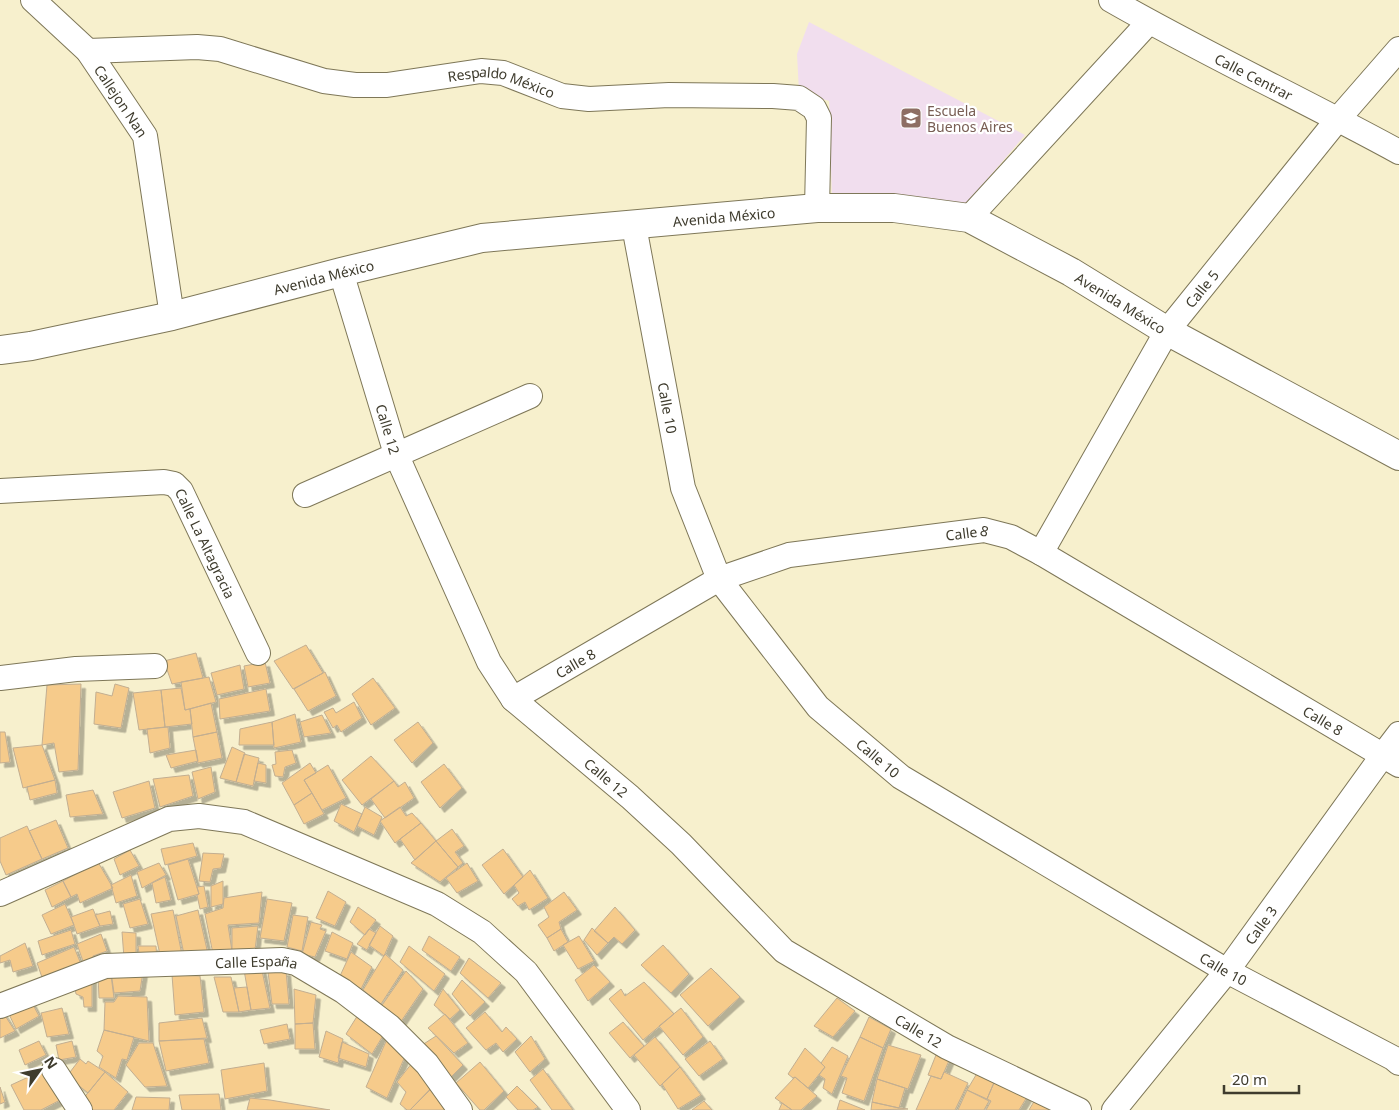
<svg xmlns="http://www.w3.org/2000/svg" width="1399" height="1110" font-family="'Noto Sans',sans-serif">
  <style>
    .education { fill: #f1deee }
    .building { fill: #f6cb8b; stroke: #c2ae91; filter: url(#shadow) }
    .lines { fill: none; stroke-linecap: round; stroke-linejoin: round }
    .minor-casing { stroke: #7e7758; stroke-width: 26 }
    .tertiary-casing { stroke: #7e7758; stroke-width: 30 }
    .minor { stroke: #fff; stroke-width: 24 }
    .tertiary { stroke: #fff; stroke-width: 28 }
    .labels { text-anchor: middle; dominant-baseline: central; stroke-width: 4.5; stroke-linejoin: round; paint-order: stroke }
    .street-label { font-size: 14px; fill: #3f3c2e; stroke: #fff }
    .education-label { font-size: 14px; fill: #785e54; stroke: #fff; text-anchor: start }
  </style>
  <defs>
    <filter id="shadow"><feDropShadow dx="4.5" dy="4.5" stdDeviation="0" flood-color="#0004"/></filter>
  </defs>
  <rect width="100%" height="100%" fill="#f7f0cd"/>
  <!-- education -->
  <path class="education" d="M809,22L1025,135L966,204L832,202L829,101L799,92L797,54Z"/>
  <!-- building -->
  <path class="building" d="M306,645L323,673L293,689L274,661Z
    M196,653L203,678L172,684L164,661Z
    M265,662L270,683L248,687L244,666Z
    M240,665L244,689L217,695L211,673Z
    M325,672L336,696L308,711L294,689Z
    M209,677L216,702L185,710L181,682Z
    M373,678L395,708L371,725L352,694Z
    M81,684L78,770L59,772L54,743L42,745L47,685Z
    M115,684L129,688L121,728L94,724L96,692L112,696Z
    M181,688L185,710L190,709L192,724L165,727L161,690Z
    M266,689L270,711L220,719L219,699Z
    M161,690L165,727L139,730L133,693Z
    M354,702L362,718L341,732L337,725L333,728L324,712L333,708L336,713Z
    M211,703L217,732L193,737L190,709Z
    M295,714L301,742L274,748L272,722Z
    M322,715L331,733L304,737L300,722Z
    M272,722L274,745H239L240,729Z
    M418,722L433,743L412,763L394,740Z
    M168,727L170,748L150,753L147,729Z
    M0,732H5L10,762L0,763Z
    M217,732L222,758L198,763L193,737Z
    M42,745L55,780L23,788L13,748Z
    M232,747L245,753L236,782L220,778Z
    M196,750L198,761L171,768L166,755Z
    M292,750L296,763L285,767L283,777L275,776L272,765L276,764L275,752Z
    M244,754L259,758L253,786L236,782Z
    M371,756L394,781L362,805L342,780Z
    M258,763L266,765V783L254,781Z
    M310,763L316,773L304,780L312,793L294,805L282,783Z
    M444,764L462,788L440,808L421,782Z
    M328,765L346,798L322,810L304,780Z
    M211,767L215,792L198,799L192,772Z
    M189,775L193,796L160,807L153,779Z
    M55,780L57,793L30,800L27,787Z
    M149,781L155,808L122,818L113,792Z
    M394,781L398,787L405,782L414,798L385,818L371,799Z
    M93,790L103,814L70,817L66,795Z
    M312,793L324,814L304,824L294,805Z
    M341,804L362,814L354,832L334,821Z
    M365,807L382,817L374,835L357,826Z
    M400,807L406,816L412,813L421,823L395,843L380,821Z
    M56,820L68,848L42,859L29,831Z
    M421,823L436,841L415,860L400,839Z
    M27,826L42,859L6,875L0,861V838Z
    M452,829L464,846L455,852L463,863L458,867L436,841Z
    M436,841L458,867L440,882L411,863Z
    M193,843L197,856L165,865L161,849Z
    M503,849L523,877L504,894L482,865Z
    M130,850L139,866L120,875L114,859Z
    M203,853L224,854L221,868L213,869L210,882L199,881Z
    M188,859L199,894L178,900L168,865Z
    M98,862L113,888L80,903L77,894L71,897L63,881Z
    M159,863L166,875L142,888L137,872Z
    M467,863L478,881L457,893L446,878Z
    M530,870L548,898L529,910L525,902L518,906L512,899L519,893L514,885Z
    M131,875L137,896L116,903L111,885Z
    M165,877L171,900L156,903L152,883Z
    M63,881L71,897L52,907L45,890Z
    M223,881V904L211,907V886Z
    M204,886L208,907L200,909L197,895L199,894L197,887Z
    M328,891L346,902L335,926L316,918Z
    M262,892L259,923L228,925L232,951L213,954L205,914L223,908L224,898Z
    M564,892L577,910L559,922L561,929L547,938L538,925L549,917L544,907Z
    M140,899L148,924L130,928L123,904Z
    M267,899L292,903L284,941L260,938Z
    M65,904L74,925L51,934L42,915Z
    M358,907L376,920L365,935L350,922Z
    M615,907L635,930L622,944L614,937L608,943L594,931Z
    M93,909L100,926L77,934L71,917Z
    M173,910L183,960L161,959L151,914Z
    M198,910L208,954L185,959L176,916Z
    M110,911L113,924L100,926L95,915Z
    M293,915L308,917L302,951L287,947Z
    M311,922L322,925L320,929L326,931L315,957L302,954Z
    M258,926L255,950L232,951V928Z
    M380,926L393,936L384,956L369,945Z
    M592,928L608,943L597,955L584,940Z
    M369,929L376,933L367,950L357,944Z
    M561,929L568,942L554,951L547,938Z
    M71,930L75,944L42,955L38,941Z
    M122,932L136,933V958H124Z
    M332,932L353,943L347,959L325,951Z
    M101,934L107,951L93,956L94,965L85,967L77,944Z
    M429,936L460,957L451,971L422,950Z
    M579,936L594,961L578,969L563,945Z
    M25,943L33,966L13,972L10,960L0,963V956Z
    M663,945L689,974L671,993L641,965Z
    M138,946H156L157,959L140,960Z
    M409,946L445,974L434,991L400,962Z
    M74,947L83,969L44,983L37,963Z
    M351,952L372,967L361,989L340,976Z
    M385,954L403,970L381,1004L363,990Z
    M469,958L501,983L488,998L460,973Z
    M594,965L610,982L588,1001L575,980Z
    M261,966L270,1008L251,1010L244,970Z
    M711,968L740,997L708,1026L680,995Z
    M286,971L289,1004H272L268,972Z
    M406,971L423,989L400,1023L380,1008Z
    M111,972H143L140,991L114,993Z
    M98,975H111L114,998H99Z
    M172,975L200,976L204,1012L175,1015Z
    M214,977H231L239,1012H223Z
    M92,978V1007H84L83,997L76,994L74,983Z
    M462,980L485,1002L470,1016L452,994Z
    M644,982L674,1014L643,1040L609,999L621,989L625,996Z
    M247,987L251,1010L239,1012L234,988Z
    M294,989L316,995L313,1023L295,1024Z
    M443,989L460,1010L450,1019L434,1005Z
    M118,996L147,997L149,1041L104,1030L105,1002H114Z
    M837,998L855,1011L833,1037L814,1026Z
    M31,1001L39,1016L16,1029L8,1012Z
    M62,1008L69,1034L47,1037L41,1013Z
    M681,1008L703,1037L683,1055L659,1026Z
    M361,1010L384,1034L372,1054L346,1034Z
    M2,1011L15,1031L0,1038V1012Z
    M485,1012L502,1032L506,1027L517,1039L503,1052L496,1043L486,1050L466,1028Z
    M445,1014L468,1043L454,1053L428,1028Z
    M869,1017L891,1029L883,1048L860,1037Z
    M202,1018L207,1038L159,1041V1023Z
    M623,1022L644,1046L630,1058L609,1033Z
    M313,1023L315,1049H295V1024Z
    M287,1024L290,1039L264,1044L260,1030Z
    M104,1030L134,1037L127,1060L122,1059L116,1078L99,1067L103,1056L97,1051Z
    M326,1031L343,1039L338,1063L319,1057Z
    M436,1036L463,1065L449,1079L419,1047Z
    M531,1036L545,1059L530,1072L515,1052Z
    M655,1037L680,1067L660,1086L634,1055Z
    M860,1037L883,1048L864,1101L842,1093L847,1078L841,1076Z
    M204,1039L209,1063L166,1071L159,1041Z
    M387,1039L406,1054L387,1098L366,1087Z
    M39,1041L46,1055L25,1065L19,1050Z
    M72,1041L76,1057L59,1060L56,1045Z
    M710,1041L723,1059L699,1076L685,1059Z
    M342,1042L369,1054L366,1067L338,1058Z
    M139,1043H153L167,1086L145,1087L126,1065Z
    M888,1045L921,1055L908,1089L877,1079Z
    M832,1047L848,1056L832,1094L823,1088L825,1079L819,1075L825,1067L821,1063Z
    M805,1048L825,1067L808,1088L795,1077L793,1078L788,1074Z
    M938,1050L951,1056L941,1079L928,1075Z
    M80,1059L86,1064L88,1061L105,1072L88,1093L67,1076Z
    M480,1062L504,1091L484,1110H480L456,1083Z
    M264,1063L267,1091L225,1099L221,1070Z
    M412,1063L432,1088L410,1110H407L400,1104L406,1092L397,1082Z
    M680,1067L701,1095L678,1109L662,1084Z
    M48,1068L64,1098L41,1110H24L11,1085Z
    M543,1069L573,1110H552L530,1080Z
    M979,1070L996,1078L987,1099L967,1090Z
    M105,1072L128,1092L114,1110H92L82,1100Z
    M944,1072L968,1083L955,1110H916L931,1076L941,1079Z
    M795,1077L817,1096L801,1110H792L775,1098Z
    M996,1078L1027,1097L1019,1110H986L991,1101L987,1099Z
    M877,1079L905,1088L899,1108L872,1102Z
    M433,1086L451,1110H410Z
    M517,1086L538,1107L533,1110H518L506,1097Z
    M0,1087L5,1102L0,1104Z
    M967,1090L989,1101L984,1110H958Z
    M219,1094L221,1110H182L179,1095Z
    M136,1097L170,1098L169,1110H132Z
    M250,1098L270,1100L330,1110H247Z
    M1036,1098L1058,1110H1029Z
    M840,1100L865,1110H837Z
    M704,1101L712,1110H692Z
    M872,1102L899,1108L908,1109L871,1110Z
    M782,1103L792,1110H779Z"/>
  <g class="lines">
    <!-- minor casing -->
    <g class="minor-casing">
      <g id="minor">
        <path id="s1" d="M33,0L88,51L145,136L172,316"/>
        <path id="s2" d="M1111,0C1205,54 1304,100 1399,152"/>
        <path id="s3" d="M88,51L197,47L220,49L324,81L355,85H387L481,71L503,73L562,96L589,99L669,95L773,96L799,98L814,108L819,118L817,208"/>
        <path d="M969,218L1149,22"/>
        <path id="s4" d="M634,226L683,488L719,579L818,707L901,777L1227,971L1393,1058L1399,1063"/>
        <path id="s5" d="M341,272L396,454L489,662L513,699L630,797L681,844L784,951L947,1047L1079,1110"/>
        <path id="s6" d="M0,491L164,482L174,484L181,491L258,653"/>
        <path d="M305,495L530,396"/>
        <path id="s7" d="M1041,553L1167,331L1338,119L1399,49"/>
        <path d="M0,678L76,669L155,666"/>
        <path id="s8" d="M513,699L719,579L789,555L984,530L1011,537L1041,553L1399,765"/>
        <path d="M0,894L169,819L199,816L244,822L437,904L482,932L526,972L628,1110"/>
        <path id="s9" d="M0,1006L105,966L282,960L296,963L343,991L389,1026L427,1064L460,1110"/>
        <path d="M54,1070L80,1110"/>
        <path id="s10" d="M1114,1110L1227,971L1383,755L1399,734"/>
      </g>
    </g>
    <!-- tertiary casing -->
    <g class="tertiary-casing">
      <g id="tertiary">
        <path id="s11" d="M0,350L31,346L172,316L341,272L482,238L817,208H894L969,218L1071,272L1167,331L1399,456"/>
      </g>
    </g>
    <!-- minor -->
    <use href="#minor" class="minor"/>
    <!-- tertiary -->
    <use href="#tertiary" class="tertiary"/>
  </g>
  <!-- icons -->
  <defs>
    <g id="school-square" transform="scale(1.125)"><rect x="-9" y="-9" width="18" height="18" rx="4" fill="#8d6e63" stroke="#fff"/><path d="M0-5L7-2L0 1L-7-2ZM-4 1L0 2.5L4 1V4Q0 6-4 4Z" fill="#fff"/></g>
  </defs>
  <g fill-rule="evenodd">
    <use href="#school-square" x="911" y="118"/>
  </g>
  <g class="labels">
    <!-- street labels -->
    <g class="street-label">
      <text stroke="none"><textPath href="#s2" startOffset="162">Calle Centrar</textPath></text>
      <text stroke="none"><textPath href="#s3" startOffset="421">Respaldo México</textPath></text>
      <text stroke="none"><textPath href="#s1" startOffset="135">Callejon Nan</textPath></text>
      <text stroke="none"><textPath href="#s11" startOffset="738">Avenida México</textPath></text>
      <text stroke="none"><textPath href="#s11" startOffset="332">Avenida México</textPath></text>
      <text stroke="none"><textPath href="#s7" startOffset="310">Calle 5</textPath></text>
      <text stroke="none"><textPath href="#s11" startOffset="1158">Avenida México</textPath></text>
      <text stroke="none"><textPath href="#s4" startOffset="185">Calle 10</textPath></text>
      <text stroke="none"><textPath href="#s5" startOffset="164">Calle 12</textPath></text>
      <text stroke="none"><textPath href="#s8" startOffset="492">Calle 8</textPath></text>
      <text stroke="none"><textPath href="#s6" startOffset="242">Calle La Altagracia</textPath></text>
      <text stroke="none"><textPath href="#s8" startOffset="72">Calle 8</textPath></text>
      <text stroke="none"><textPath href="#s8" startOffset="899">Calle 8</textPath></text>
      <text stroke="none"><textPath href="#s4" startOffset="605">Calle 10</textPath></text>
      <text stroke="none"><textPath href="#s5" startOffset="584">Calle 12</textPath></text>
      <text stroke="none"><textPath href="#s10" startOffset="236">Calle 3</textPath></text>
      <text stroke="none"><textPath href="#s9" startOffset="264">Calle España</textPath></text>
      <text stroke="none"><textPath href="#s4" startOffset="1010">Calle 10</textPath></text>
      <text stroke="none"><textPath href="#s5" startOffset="989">Calle 12</textPath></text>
    </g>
    <!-- education labels -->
    <g class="education-label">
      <text x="927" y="110">Escuela<tspan x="927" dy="16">Buenos Aires</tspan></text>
    </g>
  </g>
  <!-- north arrow -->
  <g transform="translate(40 1070) rotate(57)" stroke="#ffffff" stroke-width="4" paint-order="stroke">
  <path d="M0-4L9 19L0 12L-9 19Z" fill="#3f3c2e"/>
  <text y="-8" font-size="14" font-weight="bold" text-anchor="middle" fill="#3f3c2e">N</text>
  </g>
  <!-- scale -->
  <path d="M1224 1085v8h75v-8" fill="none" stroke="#3f3c2e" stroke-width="2.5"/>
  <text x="1232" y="1085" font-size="15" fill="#3f3c2e" stroke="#ffffff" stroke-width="4" paint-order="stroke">20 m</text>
</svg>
